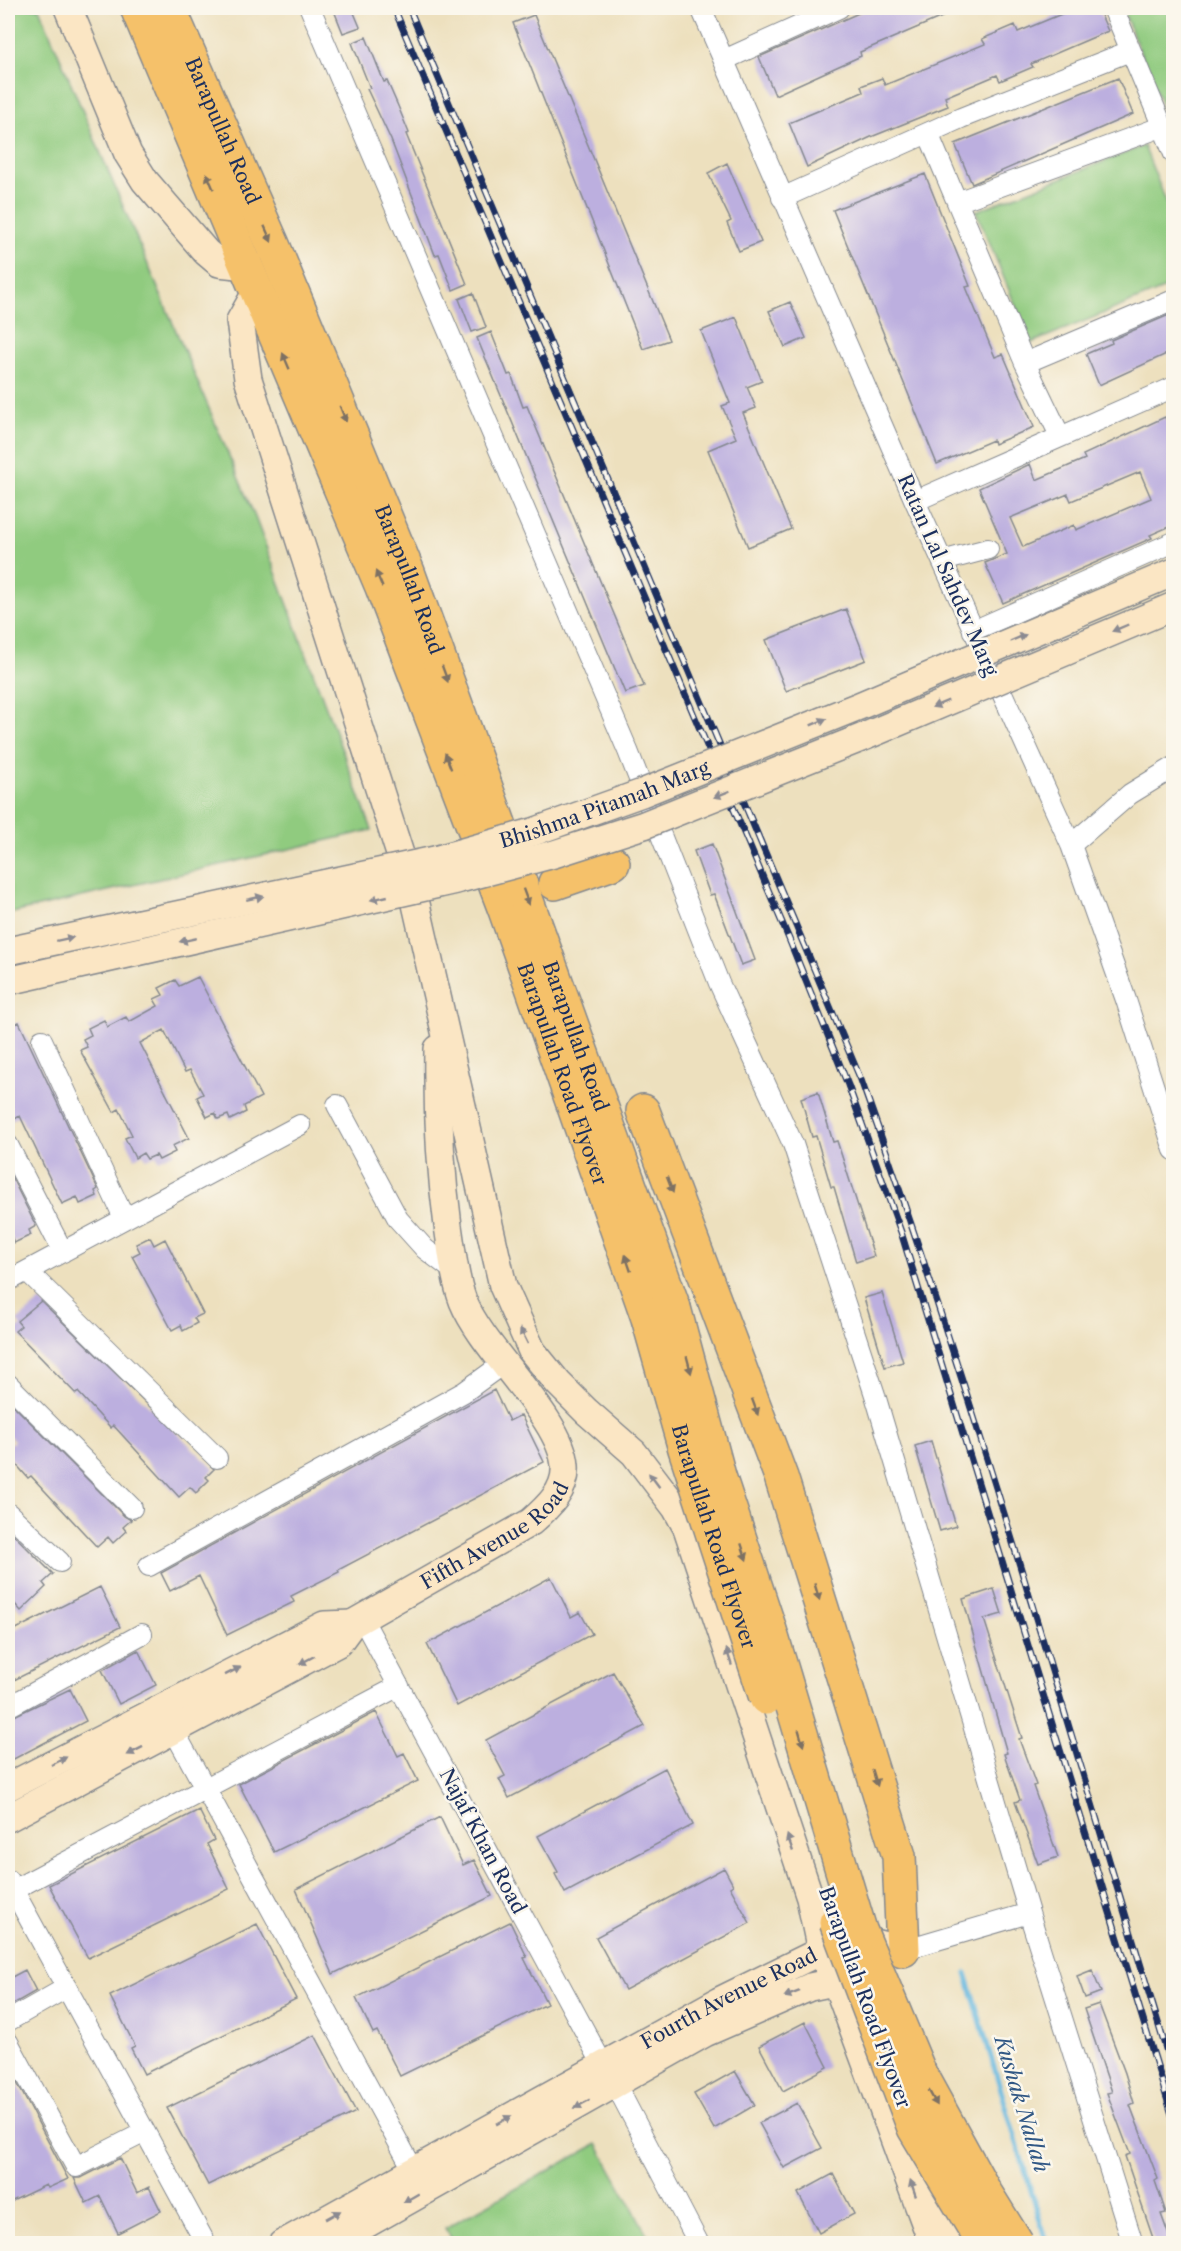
<svg xmlns="http://www.w3.org/2000/svg" width="1181" height="2251" font-family="'Libre Caslon Text',serif">
  <style>
    .green { fill: #90cb7f; stroke: #567d6e; stroke-width: 1.5 }
    .lines { fill: none; stroke-linecap: round; stroke-linejoin: round }
    .stream { stroke: #63b7df; stroke-width: 5 }
    .building { fill: #bcafdf; fill-rule: evenodd }
    .street-casing { stroke: #84888e; stroke-width: 22 }
    .secondary-casing { stroke: #84888e; stroke-width: 30 }
    .highway-casing { stroke: #84888e; stroke-width: 36 }
    .street { stroke: #fff; stroke-width: 20 }
    .secondary { stroke: #fbe6c4; stroke-width: 27 }
    .highway { stroke: #f5c16b; stroke-width: 33 }
    .rail-casing { stroke: #1b2f5e; stroke-width: 7 }
    .rail { stroke: #fbf7ec; stroke-width: 4.5; stroke-dasharray: 14; stroke-linecap: butt }
    .secondary-bridge-casing { stroke: #84888e; stroke-width: 30; stroke-linecap: butt }
    .highway-bridge-casing { stroke: #84888e; stroke-width: 36; stroke-linecap: butt }
    .secondary-bridge { stroke: #fbe6c4; stroke-width: 27 }
    .highway-bridge { stroke: #f5c16b; stroke-width: 33 }
    .oneway { fill: #7d7164 }
    .oneway2 { fill: #8b8a91 }
    .labels { text-anchor: middle; dominant-baseline: central; stroke-width: 5; stroke-linejoin: round; paint-order: stroke }
    .street-label { font-size: 20px; fill: #1b2f5e; stroke: #fbf7ec }
    .water-label { font-size: 21px; font-style: italic; fill: #315885; stroke: #fbf7ec }
  </style>
  <rect width="100%" height="100%" fill="#fbf7ec"/>
  <filter id="ink" filterUnits="userSpaceOnUse"><feTurbulence type="fractalNoise" baseFrequency=".0167" numOctaves="2"/><feDisplacementMap in="SourceGraphic" scale="12" xChannelSelector="R" yChannelSelector="G"/><feConvolveMatrix kernelMatrix="1 2 1 2 8 2 1 2 1" color-interpolation-filters="sRGB"/></filter>
  <filter id="wash" filterUnits="userSpaceOnUse"><feTurbulence type="fractalNoise" baseFrequency=".008" numOctaves="4" result="noise"/><feDisplacementMap in="SourceGraphic" scale="24" xChannelSelector="R" yChannelSelector="G"/><feGaussianBlur stdDeviation="1.35" result="paint"/><feColorMatrix in="noise" values="0 0 0 0 0 0 0 0 0 0 0 0 0 0 0 0 0 1.4 0 .05"/><feComposite in="paint" operator="in"/></filter>
  <g filter="url(#wash)">
    <rect width="100%" height="100%" fill="#ede0be"/>
    <!-- green -->
    <path class="green" d="M8,8H39L255,517L372,830L8,914Z
      M1122,8H1173V131Z
      M1144,146L1173,219V285L1031,343L976,211Z
      M597,2144L652,2243H454L445,2228Z"/>
    <g class="lines">
      <!-- stream -->
      <path class="stream" d="M966,1973L1047,2244"/>
    </g>
    <g id="blocks">
      <!-- building -->
      <path class="building" d="M333,8H352L360,27L343,33Z
        M870,8H963L860,52L861,56L775,95L759,57Z
        M1076,8H1098L1108,31L1031,64L1033,67L1000,81L997,75L945,97L948,106L871,137L807,167L789,123L863,92L861,86L882,78L885,85L985,44L982,39L1015,25L1018,32Z
        M534,15L669,340L643,349L513,23Z
        M366,37L384,82L387,81L398,106L409,133L406,134L467,284L453,290L439,254L435,255L391,140L367,89L370,88L352,43Z
        M1118,78L1133,114L972,184L955,144Z
        M727,163L761,242L739,251L727,223L731,221L708,173Z
        M925,174L970,286L966,287L995,357L1003,354L1034,427L994,444L993,440L937,464L833,210Z
        M473,293L486,327L472,332L459,299Z
        M790,302L806,338L785,347L769,311Z
        M1169,315L1173,327V351L1099,385L1086,354L1112,343L1111,340Z
        M736,317L762,381L747,387L756,408L743,413L791,529L748,547L708,450L736,438L722,406L730,403L701,331Z
        M491,332L508,375L511,374L523,407L527,406L644,686L625,693L477,338Z
        M1165,417L1167,421L1173,418V525L1150,535L1152,538L1003,603L985,563L1007,554L979,488L1030,464L1036,480L1085,459L1083,455ZM1140,472L1151,498L1076,530L1074,525L1023,547L1010,518L1068,494L1071,501Z
        M846,609L866,660L786,691L766,640Z
        M712,844L755,960L741,965L714,894L710,895L694,851Z
        M198,977L261,1097L244,1106L246,1112L230,1120L228,1115L218,1119L215,1113L207,1117L197,1097L203,1094L190,1070L185,1072L164,1030L140,1043L189,1138L172,1146L175,1152L159,1160L156,1155L147,1159L143,1153L135,1158L125,1138L132,1135L119,1109L114,1112L80,1050L87,1047L83,1039L91,1035L88,1028L104,1020L107,1027L126,1017L129,1022L158,1006L154,999L163,995L159,988L175,980L179,986Z
        M19,1022L98,1189L95,1191L97,1196L80,1204L77,1197L62,1204L20,1116L8,1122V1027Z
        M818,1092L833,1142L837,1141L874,1256L856,1262L834,1187H831L816,1136L812,1137L801,1098Z
        M8,1170L36,1226L29,1230L31,1235L14,1243L11,1236L8,1238Z
        M150,1237L154,1245L165,1239L203,1314L194,1318L197,1323L183,1331L181,1325L172,1330L132,1256L140,1252L136,1244Z
        M882,1293L903,1362L885,1367L864,1298Z
        M41,1301L214,1469L206,1477L209,1480L196,1493L190,1487L179,1497L113,1425L111,1428L78,1392L76,1394L15,1331L21,1326L17,1321Z
        M494,1390L509,1421L521,1415L544,1462L338,1570L339,1572L291,1596L294,1602L227,1635L199,1576L170,1591L161,1573Z
        M8,1400L124,1516L131,1520L123,1527L126,1531L113,1543L108,1537L97,1547L31,1476L28,1478L8,1455V1446L14,1441L8,1434Z
        M931,1441L956,1526L940,1531L915,1446Z
        M8,1529L53,1574L43,1583L46,1587L21,1611L8,1596Z
        M551,1577L571,1617L580,1612L592,1634L457,1706L427,1644Z
        M100,1587L120,1627L14,1680L8,1667V1633Z
        M994,1589L1002,1614L984,1619L1022,1738L1019,1739L1036,1785L1033,1786L1058,1857L1038,1864L1015,1802L1020,1800L1004,1754L1007,1753L963,1599Z
        M138,1650L156,1685L119,1704L102,1670Z
        M613,1672L645,1726L509,1798L499,1779L505,1776L486,1740Z
        M70,1689L86,1721L8,1762V1719Z
        M376,1712L398,1756L404,1753L418,1781L274,1852L239,1784Z
        M665,1768L693,1825L565,1893L555,1874L558,1872L538,1836Z
        M199,1810L214,1840L207,1844L229,1889L88,1958L49,1885Z
        M440,1817L463,1865L474,1860L492,1896L333,1974L296,1889Z
        M724,1868L733,1885L730,1887L750,1923L625,1990L596,1937Z
        M510,1922L527,1957L524,1958L547,2004L400,2076L377,2031L373,2033L356,1998Z
        M257,1924L296,1999L144,2074L131,2048L135,2046L110,1996Z
        M25,1970L36,1991L8,2007V1979Z
        M1092,1970L1101,1992L1085,1998L1077,1976Z
        M1099,2004L1125,2073L1134,2103L1130,2105L1158,2179L1155,2181L1166,2213L1161,2214L1172,2244H1155L1125,2156L1130,2154L1107,2093L1112,2092L1084,2009Z
        M805,2022L828,2067L783,2091L759,2046Z
        M315,2035L356,2112L208,2185L167,2108Z
        M8,2066L68,2179L48,2188L46,2185L8,2203Z
        M735,2071L755,2105L714,2129L694,2094Z
        M797,2103L822,2148L784,2168L759,2123Z
        M120,2158L137,2193L149,2187L161,2211L118,2233L100,2196L86,2203L74,2178H81Z
        M833,2174L854,2214L819,2233L798,2193Z"/>
    </g>
  </g>
  <g filter="url(#ink)">
    <use href="#blocks" fill-opacity="0" stroke="#84888e" stroke-width="1.5"/>
    <g class="lines">
      <!-- street casing -->
      <g class="street-casing">
        <path id="street" d="M310,8L628,751L719,983L793,1144L875,1395L1029,1913L903,1950
          M701,8L915,501L1071,845L1126,1000L1174,1150
          M1113,8L1174,154
          M724,60L839,8
          M1161,127L957,202L1025,363L1174,300
          M928,133L957,202
          M782,198L961,118L1130,51
          M1025,363L1060,436
          M915,501L1174,387
          M942,561L988,549
          M973,631L1174,542
          M1071,845L1130,794L1174,767
          M42,1040L124,1218
          M337,1105L398,1219L425,1249L454,1271
          M8,1145L63,1252
          M27,1271L217,1458
          M8,1281L300,1125
          M8,1384L132,1508
          M8,1513L60,1562
          M149,1566L464,1392L504,1363
          M362,1618L603,2065
          M8,1707L142,1634
          M174,1731L414,2171
          M8,1880L206,2244
          M13,1890L399,1686
          M1029,1913L1133,2244
          M8,2021L66,1988
          M8,2042L76,2167L145,2132
          M616,2085L699,2244"/>
      </g>
      <!-- secondary casing -->
      <g class="secondary-casing">
        <g id="secondary">
          <path d="M68,8L128,154L145,181L206,252L219,263L246,266"/>
          <path d="M257,291L240,321L248,379L416,904L503,1286L532,1351L558,1383L586,1411L634,1453L676,1508L687,1528L810,1898L821,1951L836,1982L933,2244"/>
          <path d="M8,1787L324,1625L352,1624"/>
          <path id="s1" d="M8,1818L338,1643L352,1624L531,1522C547,1508 567,1490 565,1466C562,1418 483,1351 463,1301C454,1277 452,1251 448,1226C440,1166 437,1109 438,1049"/>
          <path d="M932,2176L955,2244"/>
          <path id="s2" d="M282,2244L719,2001L835,1944L858,1939L903,1950"/>
          <path d="M331,2244L705,2033L810,1987L853,1978"/>
        </g>
      </g>
      <!-- highway casing -->
      <g class="highway-casing">
        <g id="highway">
          <path id="s3" d="M137,8L382,587L505,910L648,1318"/>
          <path id="s4" d="M169,8L273,245L408,572L674,1308"/>
          <path d="M555,883L613,863"/>
          <path d="M643,1111L781,1477L899,1856L903,1950"/>
        </g>
      </g>
      <!-- street -->
      <use href="#street" class="street"/>
      <!-- secondary -->
      <use href="#secondary" class="secondary"/>
      <!-- highway -->
      <use href="#highway" class="highway"/>
      <!-- rail casing -->
      <g class="rail-casing">
        <path id="rail" d="M394,8L789,939L848,1085L901,1232L1174,2121
          M409,8L861,1080C978,1407 1072,1743 1174,2075"/>
      </g>
      <!-- rail -->
      <use href="#rail" class="rail"/>
      <!-- secondary-bridge casing -->
      <g class="secondary-bridge-casing">
        <g id="secondary-bridge">
          <path id="s5" d="M8,951L435,860L533,832L642,793L859,706L1174,572"/>
          <path d="M8,981L456,880L554,854L644,825L861,738L1174,606"/>
        </g>
      </g>
      <!-- highway-bridge casing -->
      <g class="highway-bridge-casing">
        <g id="highway-bridge">
          <path d="M674,1308L719,1476L769,1627L860,1930L921,2076L986,2194L1017,2244"/>
          <path id="s6" d="M648,1318L685,1449L766,1698"/>
          <path d="M836,1922L914,2128L984,2244"/>
        </g>
      </g>
      <!-- secondary-bridge -->
      <use href="#secondary-bridge" class="secondary-bridge"/>
      <!-- highway-bridge -->
      <use href="#highway-bridge" class="highway-bridge"/>
    </g>
    <!-- one-way arrows -->
    <defs><path id="oneway-solid" d="M-6-.8H1V-3.2L6.5 0L1 3.2V.8H-6Z" transform="scale(1.5)"/></defs>
    <g class="oneway">
      <use href="#oneway-solid" transform="translate(210 181) rotate(-113)"/>
      <use href="#oneway-solid" transform="translate(268 234) rotate(66)"/>
      <use href="#oneway-solid" transform="translate(286 361) rotate(-113)"/>
      <use href="#oneway-solid" transform="translate(343 414) rotate(68)"/>
      <use href="#oneway-solid" transform="translate(379 579) rotate(-113)"/>
      <use href="#oneway-solid" transform="translate(445 674) rotate(70)"/>
      <use href="#oneway-solid" transform="translate(448 761) rotate(-111)"/>
      <use href="#oneway-solid" transform="translate(526 897) rotate(70)"/>
      <use href="#oneway-solid" transform="translate(670 1185) rotate(69)"/>
      <use href="#oneway-solid" transform="translate(628 1263) rotate(-109)"/>
      <use href="#oneway-solid" transform="translate(689 1365) rotate(75)"/>
      <use href="#oneway-solid" transform="translate(755 1407) rotate(70)"/>
      <use href="#oneway-solid" transform="translate(744 1552) rotate(72)"/>
      <use href="#oneway-solid" transform="translate(817 1592) rotate(73)"/>
      <use href="#oneway-solid" transform="translate(801 1738) rotate(74)"/>
      <use href="#oneway-solid" transform="translate(875 1778) rotate(73)"/>
      <use href="#oneway-solid" transform="translate(933 2098) rotate(61)"/>
    </g>
    <g class="oneway2">
      <use href="#oneway-solid" transform="translate(1120 628) rotate(157)"/>
      <use href="#oneway-solid" transform="translate(1018 638) rotate(-23)"/>
      <use href="#oneway-solid" transform="translate(940 704) rotate(157)"/>
      <use href="#oneway-solid" transform="translate(819 722) rotate(-22)"/>
      <use href="#oneway-solid" transform="translate(722 794) rotate(158)"/>
      <use href="#oneway-solid" transform="translate(255 898) rotate(-12)"/>
      <use href="#oneway-solid" transform="translate(379 898) rotate(167)"/>
      <use href="#oneway-solid" transform="translate(65 939) rotate(-12)"/>
      <use href="#oneway-solid" transform="translate(188 940) rotate(168)"/>
      <use href="#oneway-solid" transform="translate(524 1336) rotate(-116)"/>
      <use href="#oneway-solid" transform="translate(654 1480) rotate(-127)"/>
      <use href="#oneway-solid" transform="translate(729 1657) rotate(-108)"/>
      <use href="#oneway-solid" transform="translate(307 1660) rotate(152)"/>
      <use href="#oneway-solid" transform="translate(233 1671) rotate(-27)"/>
      <use href="#oneway-solid" transform="translate(135 1751) rotate(153)"/>
      <use href="#oneway-solid" transform="translate(59 1761) rotate(-27)"/>
      <use href="#oneway-solid" transform="translate(790 1843) rotate(-109)"/>
      <use href="#oneway-solid" transform="translate(792 1994) rotate(159)"/>
      <use href="#oneway-solid" transform="translate(582 2104) rotate(151)"/>
      <use href="#oneway-solid" transform="translate(504 2120) rotate(-29)"/>
      <use href="#oneway-solid" transform="translate(913 2188) rotate(-109)"/>
      <use href="#oneway-solid" transform="translate(411 2198) rotate(150)"/>
      <use href="#oneway-solid" transform="translate(333 2215) rotate(-29)"/>
    </g>
  </g>
  <g class="labels">
    <!-- street labels -->
    <g class="street-label">
      <text stroke="none"><textPath href="#s4" startOffset="134">Barapullah Road</textPath></text>
      <text transform="translate(948 575) rotate(66)">Ratan Lal Sahdev Marg</text>
      <text stroke="none"><textPath href="#s4" startOffset="620">Barapullah Road</textPath></text>
      <text stroke="none"><textPath href="#s5" startOffset="615">Bhishma Pitamah Marg</textPath></text>
      <text stroke="none"><textPath href="#s4" startOffset="1106">Barapullah Road</textPath></text>
      <text stroke="none"><textPath href="#s3" startOffset="1148">Barapullah Road Flyover</textPath></text>
      <text stroke="none"><textPath href="#s1" startOffset="566">Fifth Avenue Road</textPath></text>
      <text stroke="none"><textPath href="#s6" startOffset="228">Barapullah Road Flyover</textPath></text>
      <text transform="translate(483 1841) rotate(62)">Najaf Khan Road</text>
      <text transform="translate(865 1997) rotate(70)">Barapullah Road Flyover</text>
      <text stroke="none"><textPath href="#s2" startOffset="510">Fourth Avenue Road</textPath></text>
    </g>
    <!-- water labels -->
    <g class="water-label">
      <text transform="translate(1022 2104) rotate(73)">Kushak Nallah</text>
    </g>
  </g>
  <!-- margin -->
  <rect width="1181" height="2251" fill="none" stroke="#fbf7ec" stroke-width="30"/>
</svg>
